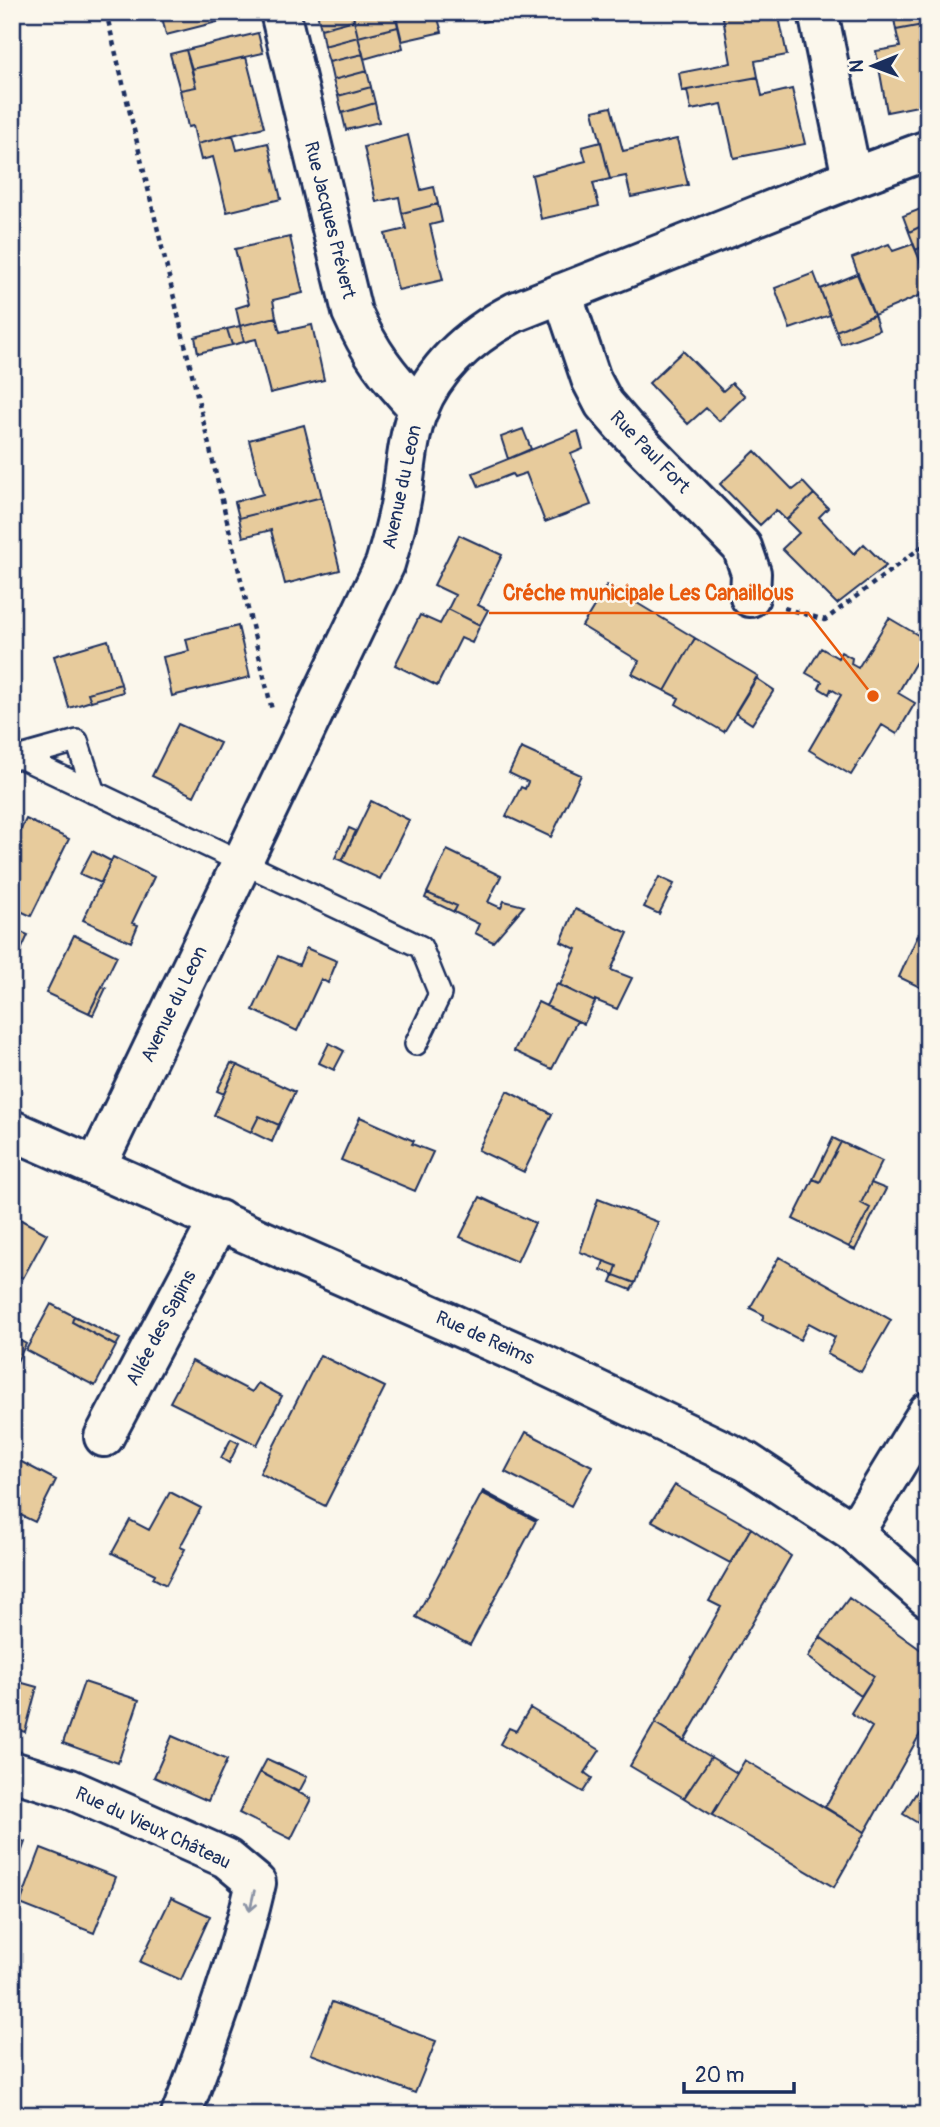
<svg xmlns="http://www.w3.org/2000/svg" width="940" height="2127" font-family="Pangolin,sans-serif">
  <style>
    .building { fill: #e7cb9c; stroke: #1b2f5e; stroke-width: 2 }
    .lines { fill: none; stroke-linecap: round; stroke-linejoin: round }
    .service-casing { stroke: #1b2f5e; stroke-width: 26 }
    .minor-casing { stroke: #1b2f5e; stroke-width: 44 }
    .secondary-casing { stroke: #1b2f5e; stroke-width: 44 }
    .path { stroke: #1b2f5e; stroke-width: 4.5; stroke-dasharray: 5 5; stroke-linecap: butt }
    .service { stroke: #fbf7ec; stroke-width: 21 }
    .minor { stroke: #fbf7ec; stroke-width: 38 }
    .secondary { stroke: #fbf7ec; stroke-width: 38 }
    .oneway { stroke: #8b93a5 }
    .labels { text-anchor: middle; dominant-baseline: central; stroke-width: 5; stroke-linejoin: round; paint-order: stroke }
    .street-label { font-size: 19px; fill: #1b2f5e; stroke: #fbf7ec }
    .leader { fill: none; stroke: #e8590c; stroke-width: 2.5 }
    .callout-dot { fill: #e8590c; stroke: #fbf7ec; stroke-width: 2.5 }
    .callout-label { font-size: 21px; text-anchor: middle; font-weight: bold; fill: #e8590c; stroke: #fbf7ec; stroke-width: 5; stroke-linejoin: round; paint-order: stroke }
  </style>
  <rect width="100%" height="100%" fill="#fbf7ec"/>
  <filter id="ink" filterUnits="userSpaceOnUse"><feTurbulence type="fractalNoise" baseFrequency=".0143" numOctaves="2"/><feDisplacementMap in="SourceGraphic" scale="14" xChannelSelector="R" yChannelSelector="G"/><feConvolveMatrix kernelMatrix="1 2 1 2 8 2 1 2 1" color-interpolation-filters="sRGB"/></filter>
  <g filter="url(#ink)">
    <!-- building -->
    <path class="building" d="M161,12H219L221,21L166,35Z
      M352,12H395L398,27L358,37Z
      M352,12L354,20L321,29L317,13Z
      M395,12H436L442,32L402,41Z
      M480,12H520L483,22Z
      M722,12H778L787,55L755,61L758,77L682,91L679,73L731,63Z
      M868,12H928V24L896,30L893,13L869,18Z
      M354,20L358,37L324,46L321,29Z
      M928,24V42L922,43L928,77V104L887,112L876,51L900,47L896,30Z
      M398,27L403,48L364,59L358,37Z
      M258,33L263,53L192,69L186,50Z
      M358,37L363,54L329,62L324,46Z
      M186,50L196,87L180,90L170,54Z
      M363,54L367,71L333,80L329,62Z
      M246,57L264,127L197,144L193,126L188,127L180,90L196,87L192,69Z
      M367,71L371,87L338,96L333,80Z
      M758,77L762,96L792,89L805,144L734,158L722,104L691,110L687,90Z
      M371,87L375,103L342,113L338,96Z
      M375,103L379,122L346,130L342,113Z
      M611,107L623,151L677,139L688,185L631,197L626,176L610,179L593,111Z
      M233,135L237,150L268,143L281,199L227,212L213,157L201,160L197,144Z
      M408,135L421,190L434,187L438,204L402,213L399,197L376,202L364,147Z
      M601,142L610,179L593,183L599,206L541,219L532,175L586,161L582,147Z
      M438,204L442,222L430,225L443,280L398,290L385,234L406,229L402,213Z
      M928,206V223L909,232L903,216Z
      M928,223V244L916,250L909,232Z
      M290,237L303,293L273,300L276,317L240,326L236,308L249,304L235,249Z
      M889,244L893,251L913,244L928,279V292L874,315L852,258Z
      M928,244V263L922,266L916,250Z
      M814,273L830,315L790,329L775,288Z
      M857,274L874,315L836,331L820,289Z
      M874,315L879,330L841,344L836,331Z
      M276,317L280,332L312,325L324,380L270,393L256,339L244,342L240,326Z
      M240,326L244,342L232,345L227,329Z
      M227,329L232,345L198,353L195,337Z
      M683,351L723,391L732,383L745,396L719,421L706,408L688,424L649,383Z
      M304,425L322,497L239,518L235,502L263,494L249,440Z
      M523,429L531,449L508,459L501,437Z
      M578,431L583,449L571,454L591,505L545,522L526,473L514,477L512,474L479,487L473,473Z
      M755,451L793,490L803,482L814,494L786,520L776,510L760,525L720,484Z
      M814,494L828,508L819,517L854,554L864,544L886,566L837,604L782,549L799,533L786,520Z
      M322,497L340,570L285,584L271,530L243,537L239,518Z
      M459,535L502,555L478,605L488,610L480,625L448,609L455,595L434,585Z
      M607,585L695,638L665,691L632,674L639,661L582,626Z
      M448,609L480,625L472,643L461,638L437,686L395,665L420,615L440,624Z
      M889,618L928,641L898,693L915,703L897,734L882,725L851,775L809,750L841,695L831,689L829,694L819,688L822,682L806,673L821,648L838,658L841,652L852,658L851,664L858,668Z
      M238,626L250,677L172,696L163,657L189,651L186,639Z
      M695,638L758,676L724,732L676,704L679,698L665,691Z
      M108,640L121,684L88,693L91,701L69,708L54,656Z
      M756,678L774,690L752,724L735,713Z
      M121,684L123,692L91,701L88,693Z
      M178,724L220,743L194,796L152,776Z
      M521,748L581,775L551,837L506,816L521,787L525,789L528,782L509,773Z
      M371,801L409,820L380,879L342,861Z
      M26,819L69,839L31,916L12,907V847Z
      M349,828L356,831L342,861L335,858Z
      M447,850L501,876L488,902L501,908L504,901L524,906L493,942L475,933L479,924L454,912L457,906L427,893Z
      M92,851L111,861L101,883L80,874Z
      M113,857L154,877L132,923L138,925L131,942L83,920Z
      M659,877L674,884L659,914L644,907Z
      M427,893L457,906L454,912L425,898Z
      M575,909L628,933L611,970L632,978L617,1009L595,1000V1002L560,985L576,949L561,942Z
      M12,928L28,935L12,970Z
      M919,933L928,938V991L899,977Z
      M74,935L117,956L89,1013L46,993Z
      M306,948L337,961L328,983L321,979L297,1031L253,1010L278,956L299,965Z
      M557,984L595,1002L584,1024L546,1006Z
      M102,987L106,988L93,1015L89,1013Z
      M538,1002L577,1021L552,1069L514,1051Z
      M329,1043L344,1051L334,1070L319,1063Z
      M231,1063L237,1065L224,1094L217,1091Z
      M237,1065L295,1092L279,1125L259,1116L251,1132L214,1115Z
      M507,1091L552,1114L524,1172L478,1150Z
      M259,1116L279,1125L272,1142L251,1132Z
      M360,1117L414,1141L412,1144L433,1152L415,1191L341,1160Z
      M833,1138L841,1142L820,1182L813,1179Z
      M841,1142L882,1161L861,1203L870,1208L849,1247L793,1219L813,1179L820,1182Z
      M871,1183L886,1189L855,1250L849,1247L870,1208L861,1203Z
      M480,1197L535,1223L517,1262L460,1237Z
      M598,1199L658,1222L635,1283L614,1275L617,1266L580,1252Z
      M12,1215L47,1234L23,1278L12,1273Z
      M779,1257L891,1320L861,1372L827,1354L835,1337L809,1323L800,1340L762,1320L764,1315L750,1308Z
      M604,1261L617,1266L614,1275L601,1270Z
      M614,1275L635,1283L631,1290L611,1282Z
      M51,1304L74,1316L72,1322L116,1346L95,1386L26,1350Z
      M74,1316L120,1339L116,1346L72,1322Z
      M12,1336L26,1344L12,1371Z
      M320,1355L385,1387L325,1506L260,1473Z
      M192,1361L252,1392L258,1383L282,1396L257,1445L170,1402Z
      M526,1432L592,1466L571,1506L505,1472Z
      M231,1439L239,1443L229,1463L221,1458Z
      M12,1457L56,1480L35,1522L12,1511Z
      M675,1485L751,1528L730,1563L652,1521Z
      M483,1491L537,1520L536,1521L482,1493Z
      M170,1492L201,1508L180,1547L185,1549L166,1585L153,1578L155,1574L112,1553L130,1520L149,1530Z
      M482,1493L536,1521L470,1645L416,1617Z
      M751,1528L791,1556L684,1741L655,1723L721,1607L709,1601Z
      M849,1598L928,1655V1720L865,1832L825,1807L872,1727L851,1713L874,1676L820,1637Z
      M820,1637L874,1676L861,1696L808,1657Z
      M12,1680L37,1687L25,1732L12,1728Z
      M84,1682L139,1700L118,1763L63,1743Z
      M530,1708L600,1750L585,1773L592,1778L583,1792L500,1744L509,1728L516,1731Z
      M655,1723L711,1757L684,1798L630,1766Z
      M172,1736L227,1760L208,1801L154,1777Z
      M711,1757L737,1773L712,1815L684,1798Z
      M267,1759L307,1777L299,1792L260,1772Z
      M745,1760L865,1832L834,1887L712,1815Z
      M260,1772L311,1799L291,1839L239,1813Z
      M928,1774V1829L903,1814Z
      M12,1838L25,1842L12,1879Z
      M41,1848L116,1877L94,1933L20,1904Z
      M171,1898L210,1916L181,1980L140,1962Z
      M332,2002L436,2041L415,2093L311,2054Z"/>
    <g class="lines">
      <!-- service casing -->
      <g class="service-casing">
        <path id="service" d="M20,757L77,741L94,793
          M12,759L20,757L421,947L440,994L416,1044"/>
      </g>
      <!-- minor casing -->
      <g class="minor-casing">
        <path id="minor" d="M280,12L352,312C370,353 388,376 419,409
          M818,12L852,178
          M562,293L591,379L604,404L624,427L742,547L751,573L750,597
          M96,1167L385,564C392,541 398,519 402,495C406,467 408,437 418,410C436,364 473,334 515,312L852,178L928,150
          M104,1437L219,1220
          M854,1533L928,1412
          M12,1771L70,1789L226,1858L256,1883C238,1962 210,2038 181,2115"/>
      </g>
      <!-- secondary casing -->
      <g class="secondary-casing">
        <path id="secondary" d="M12,1130L534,1360L745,1461L854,1533L928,1598"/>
      </g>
      <!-- path -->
      <path class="path" d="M106,12L272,710
        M784,608L825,620L928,542"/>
      <!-- service -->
      <use href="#service" class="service"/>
      <!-- minor -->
      <use href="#minor" class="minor"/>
      <!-- secondary -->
      <use href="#secondary" class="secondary"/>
    </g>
    <!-- one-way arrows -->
    <defs><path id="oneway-shaft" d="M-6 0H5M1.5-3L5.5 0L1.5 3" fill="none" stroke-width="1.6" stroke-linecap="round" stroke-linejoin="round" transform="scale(1.75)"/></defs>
    <use class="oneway" href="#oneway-shaft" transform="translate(252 1901) rotate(103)"/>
  </g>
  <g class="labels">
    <!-- street labels -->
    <g class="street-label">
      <text transform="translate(330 220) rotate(76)">Rue Jacques Prévert</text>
      <text transform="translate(650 452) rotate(46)">Rue Paul Fort</text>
      <text transform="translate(402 487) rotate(-78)">Avenue du Leon</text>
      <text transform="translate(174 1004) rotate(-64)">Avenue du Leon</text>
      <text transform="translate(161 1328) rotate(-62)">Allée des Sapins</text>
      <text transform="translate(485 1338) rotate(24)">Rue de Reims</text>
      <text transform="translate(153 1828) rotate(25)">Rue du Vieux Château</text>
    </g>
  </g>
  <!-- callouts -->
  <path class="leader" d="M873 696L808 613H489"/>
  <circle class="callout-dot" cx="873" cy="696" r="7"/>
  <g class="callout-label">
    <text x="648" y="600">Créche municipale Les Canaillous</text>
  </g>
  <!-- margin -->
  <rect width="940" height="2127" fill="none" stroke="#fbf7ec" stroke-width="42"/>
  <rect x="21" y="21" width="898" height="2085" fill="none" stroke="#1b2f5e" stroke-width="2.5" filter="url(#ink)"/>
  <!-- north arrow -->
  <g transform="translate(873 66) rotate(269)" stroke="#fbf7ec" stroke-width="5" paint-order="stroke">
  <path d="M0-5L12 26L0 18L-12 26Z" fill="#1b2f5e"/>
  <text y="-10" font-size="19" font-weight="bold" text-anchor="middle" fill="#1b2f5e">N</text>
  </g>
  <!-- scale -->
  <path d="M684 2082v10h110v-10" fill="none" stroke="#1b2f5e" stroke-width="3.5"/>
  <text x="695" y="2082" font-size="21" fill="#1b2f5e" stroke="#fbf7ec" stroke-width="5" paint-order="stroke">20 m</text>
</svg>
